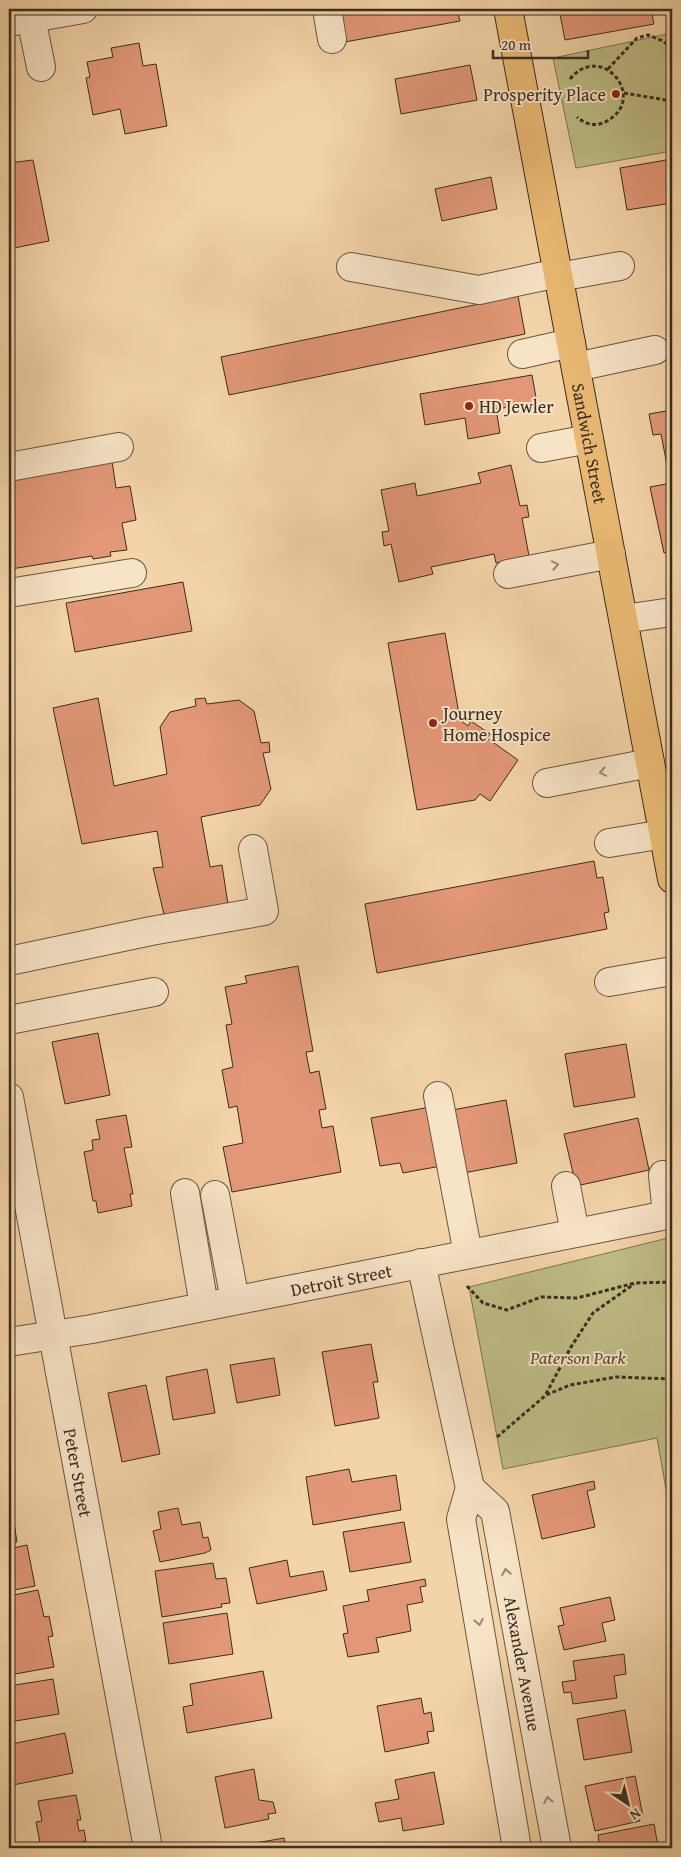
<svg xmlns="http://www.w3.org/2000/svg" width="681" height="1857" font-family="'Gentium Book Plus',serif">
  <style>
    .green { fill: #bebc85; stroke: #7c7453 }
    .building { fill: #e29777; stroke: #3a2d21 }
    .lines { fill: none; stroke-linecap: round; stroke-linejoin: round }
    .minor-casing { stroke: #685743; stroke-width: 30 }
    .major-casing { stroke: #3a2d21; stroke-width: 30 }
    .path { stroke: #3a2d21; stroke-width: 3; stroke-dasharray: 4 2.5; stroke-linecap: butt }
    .minor { stroke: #f7e3c6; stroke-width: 28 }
    .major { stroke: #eaba74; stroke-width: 28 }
    .oneway { stroke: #988874 }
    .poi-dot { fill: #8f2418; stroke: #f7e3c6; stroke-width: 2 }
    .labels { text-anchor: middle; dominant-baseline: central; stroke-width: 4; stroke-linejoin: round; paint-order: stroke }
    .poi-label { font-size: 18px; fill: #3a2d21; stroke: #f7e3c6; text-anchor: start }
    .street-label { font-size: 18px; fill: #3a2d21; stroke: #f7e3c6 }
    .park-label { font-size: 18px; font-style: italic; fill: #544a35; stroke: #f7e3c6 }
  </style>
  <rect width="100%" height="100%" fill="#f3d4a8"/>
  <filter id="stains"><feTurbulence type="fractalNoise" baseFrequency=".004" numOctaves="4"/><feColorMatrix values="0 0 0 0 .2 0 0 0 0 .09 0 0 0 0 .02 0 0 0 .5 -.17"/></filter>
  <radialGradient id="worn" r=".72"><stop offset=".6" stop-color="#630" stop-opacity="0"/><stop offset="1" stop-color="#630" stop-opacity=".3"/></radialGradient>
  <!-- green -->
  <path class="green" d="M672,33V151L576,168L553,58Z
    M672,1237V1523L657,1438L503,1469L469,1287Z"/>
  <!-- building -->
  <path class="building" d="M349,9H457L460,21L345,42L339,11Z
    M559,9H651L654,24L565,40Z
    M139,43L143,66L156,64L167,126L125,134L120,109L93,115L86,78L90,77L87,62L113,57L111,48Z
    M470,65L477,100L401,114L395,79Z
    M672,159V188H670L672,203L627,210L620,168Z
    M33,160L49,241L9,249V163Z
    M491,177L497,209L442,221L435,189Z
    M518,296L525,334L229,395L221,357Z
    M532,375L537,403L496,409L500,433L468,439L465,418L425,425L420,394Z
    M672,410V464L667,465L661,434L653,435L649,414Z
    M112,461L116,488L130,486L136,520L122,523L127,550L110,552L111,556L93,559L92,556L11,569L9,558V480L77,469L76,463Z
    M511,465L520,506L527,505L529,517L522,518L529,556L496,563L494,554L431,567L433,574L399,582L391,544L384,546L382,532L389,531L381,490L415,483L417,496L481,483L478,473Z
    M672,483V551L664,553L650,487Z
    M183,582L192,631L75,652L66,603Z
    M445,633L460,720L468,726L471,721L490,734L487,738L518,760L490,801L480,794L475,800L417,810L388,643Z
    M98,698L114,786L167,774L160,727L170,712L196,706L195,699L205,698L207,704L239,700L254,711L261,743L269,742L270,752L263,753L271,789L260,805L201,817L210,867L222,865L229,911L166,923L153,868L163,867L157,831L82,844L53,708Z
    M594,861L597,878L603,877L609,912L604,913L607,929L377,973L365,904Z
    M298,966L313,1051L306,1052L310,1073L319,1071L326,1109L319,1110L322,1128L333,1126L341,1172L232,1192L223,1147L243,1143L237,1106L229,1108L222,1070L233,1067L226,1025L232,1024L225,987L247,983L245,976Z
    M98,1033L110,1095L65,1104L52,1042Z
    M626,1044L635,1097L574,1107L565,1054Z
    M506,1100L517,1163L458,1174L447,1111Z
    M430,1107L441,1166L403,1173L400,1163L380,1166L371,1118Z
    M126,1115L132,1147L124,1148L133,1194H130L132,1206L98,1213L96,1201H93L84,1152L93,1150L92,1140L100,1139L96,1120Z
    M638,1118L649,1170L576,1186L564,1134Z
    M371,1344L378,1382H373L379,1418L335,1426L322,1352Z
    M274,1358L280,1395L237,1403L230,1365Z
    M207,1369L215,1413L173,1420L166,1377Z
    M146,1385L160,1454L122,1462L108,1393Z
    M349,1469L352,1482L396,1475L401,1510L313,1525L306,1477Z
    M594,1481L595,1489L587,1491L595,1527L542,1539L532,1495Z
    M11,1504L17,1542L9,1543V1547V1505Z
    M178,1508L182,1525L200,1522L203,1538L208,1537L211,1550L205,1553L160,1562L153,1531L161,1529L158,1512Z
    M404,1522L411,1562L350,1572L343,1532Z
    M27,1545L35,1586L9,1591V1549Z
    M287,1560L290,1577L323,1571L327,1590L257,1604L249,1568Z
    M213,1563L216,1579L226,1578L230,1603L221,1604L222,1607L162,1617L155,1571Z
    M425,1579L426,1586L420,1587L423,1602L407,1605L411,1631L376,1638L379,1652L348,1657L343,1634L348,1633L343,1606L369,1601L367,1590Z
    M38,1590L44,1617L49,1616L53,1636L48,1637L54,1667L15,1674L11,1657H9V1596Z
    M610,1597L615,1620L602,1623L606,1641L564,1650L558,1626L564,1625L560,1608Z
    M227,1613L233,1654L169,1664L163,1623Z
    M624,1654L626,1674L614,1676L617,1698L573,1704L571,1692L564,1693L562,1682L576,1680L573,1661Z
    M263,1671L272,1718L187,1733L183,1707L193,1705L190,1684Z
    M53,1679L59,1714L9,1722V1686Z
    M421,1698L424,1714L431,1712L434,1731L427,1732L429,1743L385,1752L377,1706Z
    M625,1710L632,1752L584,1760L577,1719Z
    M65,1733L73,1773L13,1785L9,1764V1757L14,1756L12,1744Z
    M254,1769L259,1800L273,1802L276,1813L268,1814L269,1819L225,1828L215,1777Z
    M434,1772L444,1824L403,1831L401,1818L379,1822L375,1803L399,1799L395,1780Z
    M635,1776L643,1816L639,1817L640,1821L595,1831L585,1786Z
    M76,1795L81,1820H77L79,1831L84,1830L86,1841L81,1842L82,1848H41L36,1822L42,1821L38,1801Z
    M654,1824L658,1846L649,1848H600L598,1835Z
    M284,1838L286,1848H227Z"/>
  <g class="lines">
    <!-- minor casing -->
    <g class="minor-casing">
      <g id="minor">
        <path d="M327,9L332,39"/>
        <path d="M31,18L41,67"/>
        <path d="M9,22L83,9"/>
        <path d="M351,267L479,290L558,273"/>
        <path d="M559,277L620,266"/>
        <path d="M522,354L571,343"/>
        <path d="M576,367L655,350"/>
        <path d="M541,448L589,439"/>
        <path d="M9,467L119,447"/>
        <path d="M508,574L611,554"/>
        <path d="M9,593L132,573"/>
        <path d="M623,619L672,612"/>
        <path d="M547,783L650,763"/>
        <path d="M609,843L664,834"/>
        <path d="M9,961L151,931L264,911L253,849"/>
        <path d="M609,982L672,971"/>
        <path d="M9,1020L154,992"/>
        <path d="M438,1096L468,1254"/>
        <path id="s1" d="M9,1097L148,1848"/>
        <path d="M663,1175L667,1215"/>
        <path d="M566,1186L575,1233"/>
        <path d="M185,1193L204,1306"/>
        <path d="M215,1195L235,1300"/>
        <path d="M421,1263L470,1488L461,1519L517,1848"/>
        <path id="s2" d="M9,1342L92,1329L672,1214"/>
        <path id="s3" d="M470,1488L495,1511L557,1848"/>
      </g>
    </g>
    <!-- major casing -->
    <g class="major-casing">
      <g id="major">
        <path id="s4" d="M508,9L672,879"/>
      </g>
    </g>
    <!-- path -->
    <path class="path" d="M608,69L637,38L648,35L663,41L672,49
      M570,79C602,40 650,100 605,122C595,127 585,124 577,117
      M624,93L672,101
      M467,1286L483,1303L507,1310L541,1297L577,1298L635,1283L672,1282
      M546,1394L571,1347L593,1313L634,1284
      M497,1437L546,1395L570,1385L616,1377L672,1379"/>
    <!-- minor -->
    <use href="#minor" class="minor"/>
    <!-- major -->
    <use href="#major" class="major"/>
  </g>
  <!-- one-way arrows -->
  <defs><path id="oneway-chevron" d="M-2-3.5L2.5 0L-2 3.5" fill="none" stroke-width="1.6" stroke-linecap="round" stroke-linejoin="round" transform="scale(1.25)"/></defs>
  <g class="oneway">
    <use href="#oneway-chevron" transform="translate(555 565) rotate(-11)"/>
    <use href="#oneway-chevron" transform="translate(603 772) rotate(169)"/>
    <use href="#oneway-chevron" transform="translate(506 1572) rotate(-100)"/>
    <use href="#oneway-chevron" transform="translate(479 1622) rotate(80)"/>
    <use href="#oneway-chevron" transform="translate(548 1800) rotate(-100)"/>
  </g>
  <!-- markers -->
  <g class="poi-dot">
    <circle cx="616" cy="94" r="5"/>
    <circle cx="469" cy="406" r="5"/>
    <circle cx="433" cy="723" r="5"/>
  </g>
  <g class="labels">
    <!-- poi labels -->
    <g class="poi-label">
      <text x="606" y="94" text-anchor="end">Prosperity Place</text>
      <text x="479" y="406">HD Jewler</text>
      <text x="443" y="713">Journey<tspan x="443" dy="21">Home Hospice</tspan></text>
    </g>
    <!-- street labels -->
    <g class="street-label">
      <text stroke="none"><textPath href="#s4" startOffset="442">Sandwich Street</textPath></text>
      <text stroke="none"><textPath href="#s2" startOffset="338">Detroit Street</textPath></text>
      <text stroke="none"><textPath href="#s1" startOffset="382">Peter Street</textPath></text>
      <text stroke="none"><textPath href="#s3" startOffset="189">Alexander Avenue</textPath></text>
    </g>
    <!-- park labels -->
    <g class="park-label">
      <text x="578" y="1357">Paterson Park</text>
    </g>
  </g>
  <!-- margin -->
  <rect width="681" height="1857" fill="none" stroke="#f3d4a8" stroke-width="30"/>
  <rect x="10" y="10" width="661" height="1837" fill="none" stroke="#3a2d21" stroke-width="2.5"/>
  <rect x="15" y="15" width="651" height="1827" fill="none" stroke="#3a2d21"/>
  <!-- north arrow -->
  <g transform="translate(628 1804) rotate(145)" stroke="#f7e3c6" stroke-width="4" paint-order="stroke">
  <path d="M0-4L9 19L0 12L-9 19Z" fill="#3a2d21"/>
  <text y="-8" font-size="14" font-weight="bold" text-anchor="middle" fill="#3a2d21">N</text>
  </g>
  <!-- scale -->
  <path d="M493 50v8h95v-8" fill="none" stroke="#3a2d21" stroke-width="2.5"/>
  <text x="501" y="50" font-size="15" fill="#3a2d21" stroke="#f7e3c6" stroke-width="4" paint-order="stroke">20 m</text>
  <rect width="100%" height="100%" filter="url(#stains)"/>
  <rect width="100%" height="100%" fill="url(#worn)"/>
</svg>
